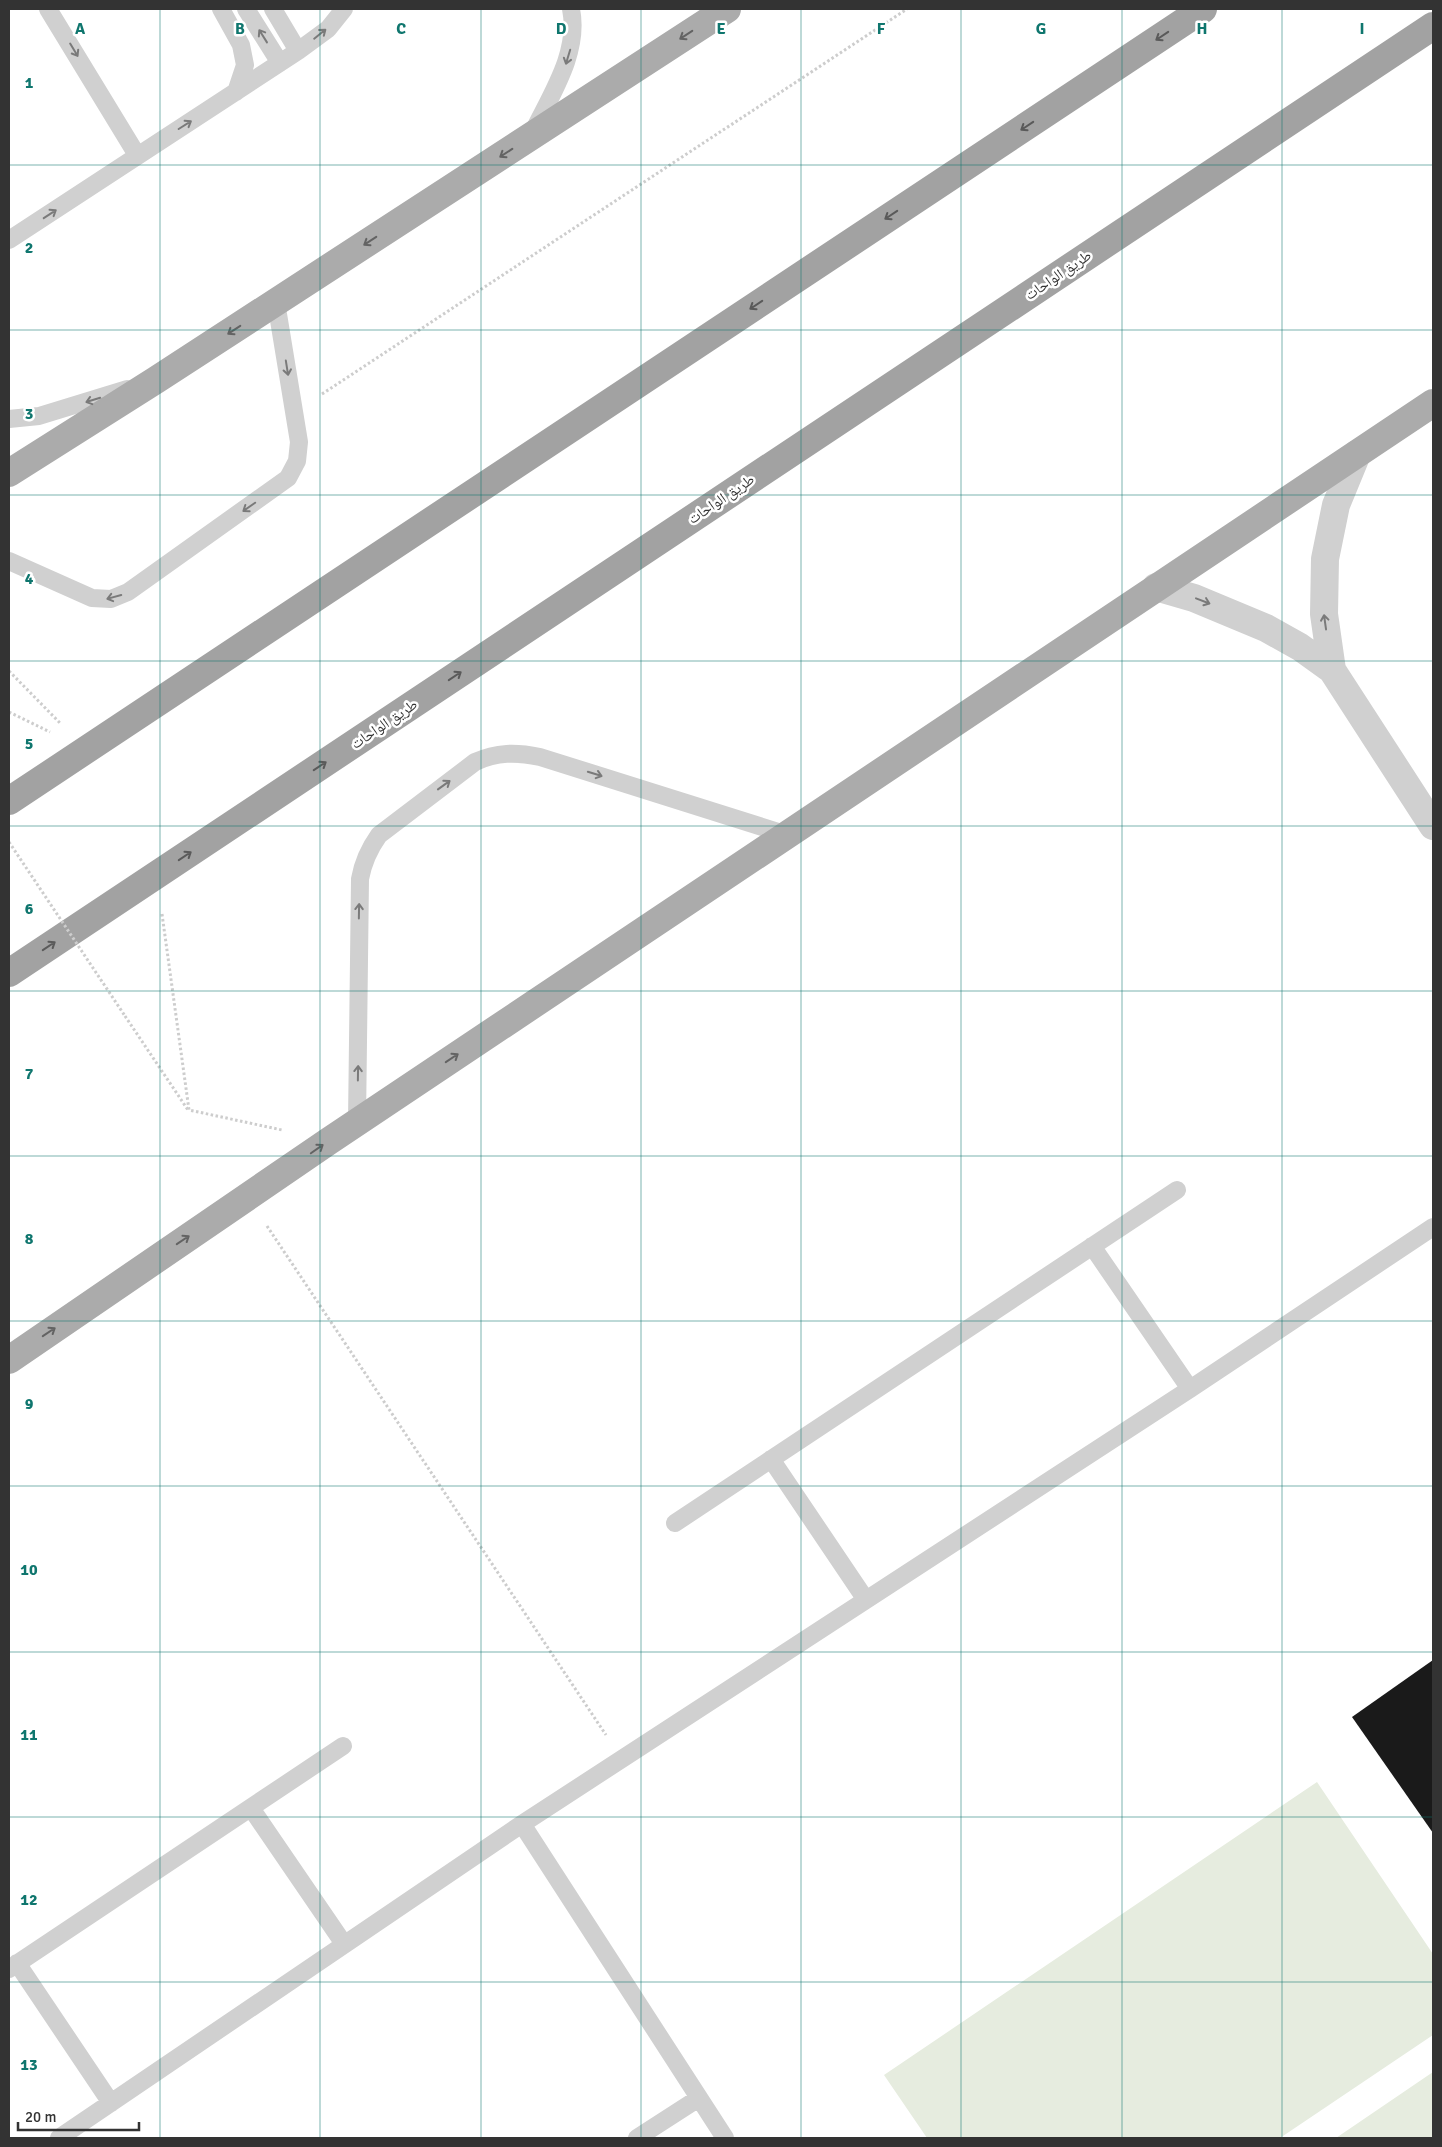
<svg xmlns="http://www.w3.org/2000/svg" width="1442" height="2147" font-family="Signika,'Noto Naskh Arabic',sans-serif">
  <style>
    .green { fill: #e6ecdf }
    .building { fill: #1a1a1a }
    .lines { fill: none; stroke-linecap: round; stroke-linejoin: round }
    .path { stroke: #cdcdcd; stroke-width: 3; stroke-dasharray: 2.5 2.5; stroke-linecap: butt }
    .service { stroke: #d0d0d0; stroke-width: 18 }
    .minor { stroke: #d0d0d0; stroke-width: 28 }
    .primary { stroke: #ababab; stroke-width: 28 }
    .trunk { stroke: #a2a2a2; stroke-width: 28 }
    .path-bridge { stroke: #cdcdcd; stroke-width: 3; stroke-dasharray: 2.5 2.5; stroke-linecap: butt }
    .oneway { stroke: #7a7a7a }
    .oneway2 { stroke: #636363 }
    .oneway3 { stroke: #5a5a5a }
    .grid { fill: none; stroke: #0f766e; stroke-width: 1; stroke-opacity: 0.55 }
    .labels { text-anchor: middle; dominant-baseline: central; stroke-width: 5; stroke-linejoin: round; paint-order: stroke }
    .street-label { font-size: 15px; fill: #333; stroke: #fff }
    .grid-label { font-size: 16px; text-anchor: middle; font-weight: bold; fill: #0f766e; stroke: #fff; stroke-width: 5; stroke-linejoin: round; paint-order: stroke }
  </style>
  <rect width="100%" height="100%" fill="#fff"/>
  <!-- green -->
  <path class="green" d="M1317,1782L1433,1954V2035L1280,2138H927L884,2075Z
    M1433,2072V2138H1336Z"/>
  <!-- building -->
  <path class="building" d="M1433,1660V1833L1352,1717Z"/>
  <g class="lines">
    <!-- path -->
    <path class="path" d="M322,394L907,9
      M9,671L61,724
      M9,712L50,732
      M162,914L189,1110L282,1130
      M125,1016L188,1110
      M267,1226L606,1735"/>
    <!-- service -->
    <path class="service" d="M48,9L137,155
      M221,9L241,45L245,65L236,92
      M246,9L280,63
      M273,9L298,51
      M532,134C550,96 580,53 571,9
      M9,240L298,51L328,29L344,9
      M9,419L39,416L127,389
      M9,561L92,598L111,599L128,592L288,478L297,461L299,442L276,302
      M357,1122L360,879C363,862 369,849 379,835L475,762C497,752 516,752 540,757L788,835
      M1092,1246L1190,1389
      M771,1459L866,1600
      M675,1523L1177,1190
      M251,1808L344,1944
      M522,1824L725,2138
      M17,1963L111,2103
      M9,1969L343,1746
      M59,2138L522,1824L1190,1389L1433,1227
      M637,2138L699,2098"/>
    <!-- minor -->
    <path class="minor" d="M1156,587L1194,598L1266,628L1300,647L1332,670L1433,826
      M1332,670L1324,614L1325,559L1336,505L1357,454"/>
    <!-- primary -->
    <path class="primary" d="M9,473L156,380L727,9
      M9,1360L329,1141L1433,403"/>
    <!-- trunk -->
    <path class="trunk" d="M9,801L1203,9
      M9,973L1433,26"/>
    <!-- path-bridge -->
    <path class="path-bridge" d="M9,842L125,1016"/>
  </g>
  <!-- one-way arrows -->
  <defs><path id="oneway-shaft" d="M-6 0H5M1.5-3L5.5 0L1.5 3" fill="none" stroke-width="1.6" stroke-linecap="round" stroke-linejoin="round" transform="scale(1.25)"/></defs>
  <g class="oneway">
    <use href="#oneway-shaft" transform="translate(320 34) rotate(-39)"/>
    <use href="#oneway-shaft" transform="translate(263 36) rotate(-122)"/>
    <use href="#oneway-shaft" transform="translate(74 50) rotate(59)"/>
    <use href="#oneway-shaft" transform="translate(568 57) rotate(107)"/>
    <use href="#oneway-shaft" transform="translate(185 125) rotate(-32)"/>
    <use href="#oneway-shaft" transform="translate(50 214) rotate(-33)"/>
    <use href="#oneway-shaft" transform="translate(287 368) rotate(81)"/>
    <use href="#oneway-shaft" transform="translate(93 400) rotate(163)"/>
    <use href="#oneway-shaft" transform="translate(249 507) rotate(145)"/>
    <use href="#oneway-shaft" transform="translate(114 597) rotate(165)"/>
    <use href="#oneway-shaft" transform="translate(1203 601) rotate(21)"/>
    <use href="#oneway-shaft" transform="translate(1325 622) rotate(-98)"/>
    <use href="#oneway-shaft" transform="translate(595 774) rotate(17)"/>
    <use href="#oneway-shaft" transform="translate(444 785) rotate(-36)"/>
    <use href="#oneway-shaft" transform="translate(359 911) rotate(-89)"/>
    <use href="#oneway-shaft" transform="translate(358 1073) rotate(-89)"/>
  </g>
  <g class="oneway2">
    <use href="#oneway-shaft" transform="translate(686 35) rotate(147)"/>
    <use href="#oneway-shaft" transform="translate(506 153) rotate(147)"/>
    <use href="#oneway-shaft" transform="translate(370 241) rotate(147)"/>
    <use href="#oneway-shaft" transform="translate(234 330) rotate(147)"/>
    <use href="#oneway-shaft" transform="translate(452 1058) rotate(-34)"/>
    <use href="#oneway-shaft" transform="translate(317 1149) rotate(-35)"/>
    <use href="#oneway-shaft" transform="translate(183 1240) rotate(-34)"/>
    <use href="#oneway-shaft" transform="translate(49 1332) rotate(-34)"/>
  </g>
  <g class="oneway3">
    <use href="#oneway-shaft" transform="translate(1162 36) rotate(146)"/>
    <use href="#oneway-shaft" transform="translate(1027 126) rotate(146)"/>
    <use href="#oneway-shaft" transform="translate(891 215) rotate(146)"/>
    <use href="#oneway-shaft" transform="translate(756 305) rotate(146)"/>
    <use href="#oneway-shaft" transform="translate(455 676) rotate(-34)"/>
    <use href="#oneway-shaft" transform="translate(320 766) rotate(-34)"/>
    <use href="#oneway-shaft" transform="translate(185 856) rotate(-34)"/>
    <use href="#oneway-shaft" transform="translate(49 946) rotate(-34)"/>
  </g>
  <!-- grid -->
  <path class="grid" d="M160,9V2138M320,9V2138M481,9V2138M641,9V2138M801,9V2138M961,9V2138M1122,9V2138M1282,9V2138M9,165H1433M9,330H1433M9,495H1433M9,661H1433M9,826H1433M9,991H1433M9,1156H1433M9,1321H1433M9,1486H1433M9,1652H1433M9,1817H1433M9,1982H1433"/>
  <g class="labels">
    <!-- street labels -->
    <g class="street-label">
      <text transform="translate(1058 275) rotate(-34)">طريق الواحات</text>
      <text transform="translate(721 499) rotate(-34)">طريق الواحات</text>
      <text transform="translate(384 724) rotate(-34)">طريق الواحات</text>
    </g>
  </g>
  <g class="grid-label">
    <text x="80" y="34">A</text>
    <text x="240" y="34">B</text>
    <text x="401" y="34">C</text>
    <text x="561" y="34">D</text>
    <text x="721" y="34">E</text>
    <text x="881" y="34">F</text>
    <text x="1041" y="34">G</text>
    <text x="1202" y="34">H</text>
    <text x="1362" y="34">I</text>
    <text x="29" y="88">1</text>
    <text x="29" y="253">2</text>
    <text x="29" y="419">3</text>
    <text x="29" y="584">4</text>
    <text x="29" y="749">5</text>
    <text x="29" y="914">6</text>
    <text x="29" y="1079">7</text>
    <text x="29" y="1244">8</text>
    <text x="29" y="1409">9</text>
    <text x="29" y="1575">10</text>
    <text x="29" y="1740">11</text>
    <text x="29" y="1905">12</text>
    <text x="29" y="2070">13</text>
  </g>
  <!-- border -->
  <rect width="1442" height="2147" fill="none" stroke="#333333" stroke-width="20"/>
  <!-- scale -->
  <path d="M18 2122v8h121v-8" fill="none" stroke="#333333" stroke-width="2.5"/>
  <text x="25" y="2122" font-size="15" fill="#333333" stroke="#ffffff" stroke-width="4" paint-order="stroke">20 m</text>
</svg>
